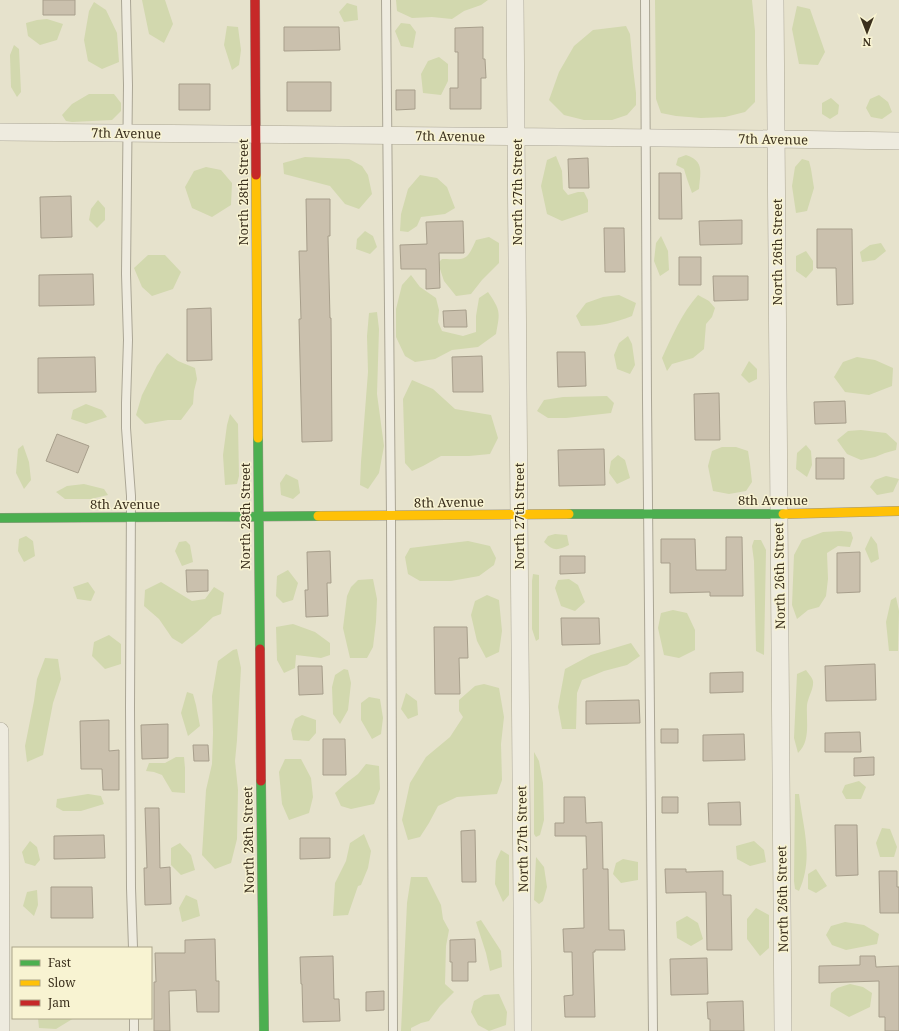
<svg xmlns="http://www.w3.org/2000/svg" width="899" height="1031" font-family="'Noto Serif',serif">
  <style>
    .green { fill: #d2d8ae }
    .building { fill: #cac0ad; stroke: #a79e8b }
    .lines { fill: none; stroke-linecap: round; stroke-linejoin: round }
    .lane-casing { stroke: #aba695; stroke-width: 10 }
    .street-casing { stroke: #aba695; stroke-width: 18 }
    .fast-casing { stroke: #9b9686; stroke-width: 10 }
    .slow-casing { stroke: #9b9686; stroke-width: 10 }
    .jam-casing { stroke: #9b9686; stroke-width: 10 }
    .lane { stroke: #eeebdf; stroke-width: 8 }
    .street { stroke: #eeebdf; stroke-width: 17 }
    .fast { stroke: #4caf50; stroke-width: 9 }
    .slow { stroke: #ffc107; stroke-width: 9 }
    .jam { stroke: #c62828; stroke-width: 9 }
    .labels { text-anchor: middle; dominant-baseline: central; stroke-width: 3; stroke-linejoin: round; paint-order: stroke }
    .street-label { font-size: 13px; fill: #3b301d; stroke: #f8f3d2 }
  </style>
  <rect width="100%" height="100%" fill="#e6e2cc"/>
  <!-- green -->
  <path class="green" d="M142,0H165L173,24L164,43L149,34Z
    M396,0H488L481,5L464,11L452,19L432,17L412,18L397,11Z
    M655,0H752L755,31V102L745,112L725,117L701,118L676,116L661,113L656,99Z
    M94,2L106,10L117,33L119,62L102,69L88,61L84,40L89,11Z
    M347,3L357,6L358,20L344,22L339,12Z
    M797,6L810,9L825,52L818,65L799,64L792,29Z
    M47,19L63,24L57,40L40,45L28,36L26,23L37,20Z
    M401,23L410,24L416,32L413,48L401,46L395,31Z
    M227,26L238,27L241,50L239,65L232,70L224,45Z
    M626,26L630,34L633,68L636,93V105L627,115L612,120H584L564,115L549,100L559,72L574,46L593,30Z
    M14,45L19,49L21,92L17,97L11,87L10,55Z
    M439,57L448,64V81L441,95L423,93L421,74L428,61Z
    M89,94H114L121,103V111L112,120L72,122L66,121L62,115L72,104Z
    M879,95L888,102L892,112L882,119L871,117L866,108L870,99Z
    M831,98L839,105L838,114L830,119L822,114V103Z
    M686,155C705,161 700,173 699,189L692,193L687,179L684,169L676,165L678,158Z
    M556,156L562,171L563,189L568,195L578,192H584L588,200V212L562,221L547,214L541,186L547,160Z
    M305,157L349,159L362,166L368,175L372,194L359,209L345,204L330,186L284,174L283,163Z
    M802,159L809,161L811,169L814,188L807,211L796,213L792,186L795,167Z
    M206,167L221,170L232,183L231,205L212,217L192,208L185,187L194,171Z
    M420,175L437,178L447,187L455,208L445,214L421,217L417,226L408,232L400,231L401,214L408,189Z
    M98,200L105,208V220L97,228L89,220L91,209Z
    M365,231L373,236L377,247L370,254L356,249L357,239Z
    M661,236L668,251L669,270L660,276L654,261L656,243Z
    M489,237L499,243V263L482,280L471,294L456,296L444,281L440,269L434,267L442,259C465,259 466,263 476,240Z
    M881,243L886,251L875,260L862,262L860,252L870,245Z
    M806,251L813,261V270L806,278L796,271V256Z
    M148,255H165L181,272L173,289L152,296L142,287L134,268Z
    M411,275L420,287L436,298L439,310L438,322L442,331L463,336L476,332V316L479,298L488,292C501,311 500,312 496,334L478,347L452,350L435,359L415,362L405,356L396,337V309L402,285Z
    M619,295L636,303L632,316C614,323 600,326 581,326L576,316L586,303L603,297Z
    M698,295L709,301L715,308L712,317L706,324L704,349L693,358L672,364L667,371L662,358C672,336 682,313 698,295Z
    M377,312L379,329L377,394L384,446L379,473L368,489L360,485L361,462L368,372L367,336L369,313Z
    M628,336L632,344L635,365L630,374L617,369L614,355L619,343Z
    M167,353L178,361L195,368L197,379L194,391L193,404L181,420H168L145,424L136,415L142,395L157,366Z
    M857,357L875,360L893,368L892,386L869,395L845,392L834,377L843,362Z
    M749,361L757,369V379L749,383L741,375Z
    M412,380L433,389L455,409L491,415L498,438L490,454L469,456H441L423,466L412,471L405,463L403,399Z
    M607,396L614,403L611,413L566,418H548L537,411L544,400L563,397Z
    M86,404L102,410L107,417L86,424L71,419L73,410Z
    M230,414L238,424L239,476L237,484L225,485L223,455L227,425Z
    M861,430L886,433L897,443L896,450L885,453L875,457L861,460L847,454L837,440L848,431Z
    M23,445L29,462L31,480L24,489L16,473L18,449Z
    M806,445L811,451L812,465L807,477L796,469L797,453Z
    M722,447H736L748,451L750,464L752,482L746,491L729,494L713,491L708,466L712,451Z
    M618,455L625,460L630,478L617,484L609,473L611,461Z
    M286,474L298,480L300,493L293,499L281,495L280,483Z
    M886,476L899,479L893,492L877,495L870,487L875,480Z
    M84,484L104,489L108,495L91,499H65L56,492L67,486Z
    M841,531L851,532L853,538L850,547L838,546L827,553L828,579L826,596L819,607L808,610L797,619L792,605L794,555L802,540L823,532Z
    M555,534L567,535L569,545C558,550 554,552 544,542L548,536Z
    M26,536L33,541L35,556L24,562L18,551L19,539Z
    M871,536L877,544L879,559L871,563L865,549Z
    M754,540H761L766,550L764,655L756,651L754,561L752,546Z
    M186,541L190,545L193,562L182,566L175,551L179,542Z
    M468,541L490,546L496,558L494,565L479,576L451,581H420L408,574L405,557L410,548Z
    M288,570L298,583L293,600L283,603L276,596L277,576Z
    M533,574L539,575V639L536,641L532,629V581Z
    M373,579L377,599L376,622L373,647L367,658H350L343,628L347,596L351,587L358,580Z
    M569,579L578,585L585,602L575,611L561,606L555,588L558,580Z
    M88,582L95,592L91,601L77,599L73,587Z
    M161,582L192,601L205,599L214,587L224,593L221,614L213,617L197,632L182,644L172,638L159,619L144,606L145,590Z
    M487,595L499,600L502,631L499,652L486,658L477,641L471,615L475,601Z
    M896,597L899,611L898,651H889L886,622L891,600Z
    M673,610L687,613L695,630V650L679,658L664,655L658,628L661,613Z
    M293,624L315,632L330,643V655L321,658L296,655L295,668L284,673L277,660L276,627Z
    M109,635L121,644V664L105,669L92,656L94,642Z
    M631,643L640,656L627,665L604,671L582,680L577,693L576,729H562L558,707L565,669L591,655Z
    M237,649L241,668L237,740L235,761L238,790L237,839L231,863L215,869L202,855L206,790L212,764L213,733L212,696L218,661L233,650Z
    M45,658L58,659L61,679L53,703L43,755L27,762L25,746L34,701L37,679Z
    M344,669L348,670L351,683L348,710L340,724L333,714L332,687L335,675Z
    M806,670C808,673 812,677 813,681C814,689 808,697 807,705C806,721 811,741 798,753L794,738L797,674Z
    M484,684L499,688L504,717L501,744L502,780L497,794L457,797L438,806L429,823L420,837L408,840L402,820L410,783L426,757L450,737L463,717L459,711V700L475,686Z
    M187,692L193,694L196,705L200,726L188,736L181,713Z
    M406,693L417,701L418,715L408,719L401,709Z
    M369,697L380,699L383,718L381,734L372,739L361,720V703Z
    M302,715L316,720V733L309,741L293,740L291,730L295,719Z
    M534,752L539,761L543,783L544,820L540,835L536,837L534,834Z
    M176,757H184L185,768V793L172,792L162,775L154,772L146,771L149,763H165Z
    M285,759H301L311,778L313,797L309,813L289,820L282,804L279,772Z
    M366,764L379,766L380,789L374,804L351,809L341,806L335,793L346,783L358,774Z
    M859,781L866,787L861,799H846L842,792L845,785Z
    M88,794L101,796L104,804L81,811H63L56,807L57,799Z
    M795,794H799C803,828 814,858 799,891L795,889L794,881Z
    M882,828L890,829L897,847L894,857H880L876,843Z
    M364,834L371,851L368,868L361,885L358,886L348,915L333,916L335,883L346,861L350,843Z
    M30,841L37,847L40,860L35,866L25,863L22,852Z
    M754,841L764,850L766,862L750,866L737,859L736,846Z
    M180,843L191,855L195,870L181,875L171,865V848Z
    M501,850L509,855V895L503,902L495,884L496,861Z
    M536,857L544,867L547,887L543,901L539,904L534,900Z
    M623,859L638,862V880L621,883L613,874L616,863Z
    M816,869L827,886L816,893L808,889V874Z
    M411,877H427L441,905L443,919L449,930L446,946L445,984L454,992L440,1006L429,1021L421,1023L411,1028V1031H401L407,903Z
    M37,890L38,905L34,916L23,906L27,892Z
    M186,895L197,900L200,916L182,922L179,908Z
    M756,908L769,915V948L760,956L747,939V919Z
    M687,916L698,923L703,939L691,946L677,938L676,922Z
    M481,920L501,951L502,967L490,971L486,953L476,922Z
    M845,922L864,925L879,934L877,944L846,950L832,945L826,935L831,926Z
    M850,984L863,987L872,993L870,1007L849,1017L830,1006L831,993L837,988Z
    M499,994L507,1012L506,1025L489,1031L478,1025L471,1012L474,1001L484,995Z
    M38,1018H74L56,1029L39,1028Z"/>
  <!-- building -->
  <path class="building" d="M43,0H75V15H43Z
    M284,27H339L340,50L284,51Z
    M483,27V59H485L486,78H481V109H450V88H458V52H455V28Z
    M287,82H331V111H287Z
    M179,84H210V110H179Z
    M396,90H415V109L396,110Z
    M588,158L589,188H569L568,159Z
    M659,173H681L682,219H659Z
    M71,196L72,237L41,238L40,197Z
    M306,199H330V236H328L330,318H331L332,441L302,442L299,319H301L299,251H307Z
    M742,220V244L700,245L699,221Z
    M463,221L464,253H439L440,288L426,289V269H401L400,245L427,244L426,222Z
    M604,228H624L625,272H605Z
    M817,229H852L853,304L837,305L836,268H817Z
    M679,257H701V285H679Z
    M93,274L94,305L39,306V275Z
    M713,276H748V300L714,301Z
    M211,308L212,360L187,361V309Z
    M466,310L467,327H444L443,311Z
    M557,352H585L586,386L558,387Z
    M482,356L483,392H453L452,357Z
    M95,357L96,392L38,393V358Z
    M719,393L720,440H695L694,394Z
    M845,401L846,423L815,424L814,402Z
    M57,434L89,446L78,473L46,461Z
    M604,449L605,485L559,486L558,450Z
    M816,458H844V479H816Z
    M726,537H742L743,596H710V592L670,593V563H661V539H695L696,570H726Z
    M330,551L331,583H327L328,616L306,617L305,590H308L307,552Z
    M860,552V592L837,593V553Z
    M560,556H585V573L560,574Z
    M186,570H208V591L187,592Z
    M561,618H599L600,644L562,645Z
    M434,627H467L468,658H459L460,694H435Z
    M875,664L876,700L826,701L825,666Z
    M298,666H322L323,694L299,695Z
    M743,672V692L710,693V673Z
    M639,700L640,723L586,724V701Z
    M109,720V751L119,750V790H103L102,769H81L80,721Z
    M168,724V758L142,759L141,725Z
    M661,729H678V743H661Z
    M860,732L861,752H825V733Z
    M744,734L745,760L703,761V735Z
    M323,739H345L346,775H323Z
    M193,745H208L209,761H194Z
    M874,757V775L854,776V758Z
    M564,797H585L586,823L602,822L603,869H608L609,930H624L625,950H595V952H593L595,1017H565L564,996L573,995L572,952H564L563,929L584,928L583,869H587L586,836H555V823H564Z
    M662,797H678V813H662Z
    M740,802L741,825H709L708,803Z
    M145,808H159L160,868L170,867L171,904L145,905L144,868H147Z
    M835,825H857L858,875L836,876Z
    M475,830L476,882H462L461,831Z
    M104,835L105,858L54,859V836Z
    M300,838H330V858L300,859Z
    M665,869H686V872L723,871V895H731L732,950H707L706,892L666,893Z
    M879,871H897V887H899V913H880Z
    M51,887H92L93,918H51Z
    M215,939L216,981H219V1012H197L196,990L169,991L170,1031H154V982H156L155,953H185V940Z
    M475,939L476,962H468V981H452V962H450V940Z
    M333,956L334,999H339L340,1021L303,1022L302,984H301L300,957Z
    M860,956H875L876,967L899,966V1031H885V1017H879V981L819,983V966L860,965Z
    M707,958L708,994L671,995L670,959Z
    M384,991V1010L366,1011V992Z
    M743,1001L744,1031H710V1019H708L707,1002Z"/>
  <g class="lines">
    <!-- lane casing -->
    <g class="lane-casing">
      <path id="lane" d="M126,0L128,85L126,274L128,340L126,403V428L131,496L130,708L131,888L133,948
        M386,0L391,516L393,1031
        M645,0L647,399L653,1031
        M134,1018V1031"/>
    </g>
    <!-- street casing -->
    <g class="street-casing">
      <path id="street" d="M515,0L523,1031
        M775,0L783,1031
        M0,132L776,139L899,141
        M0,731L1,1031"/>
    </g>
    <!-- fast casing -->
    <g class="fast-casing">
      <path id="fast" d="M258,438L260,649
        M569,514H783
        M0,518L318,516
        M261,781L264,1031"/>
    </g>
    <!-- slow casing -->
    <g class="slow-casing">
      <path id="slow" d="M256,175L258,438
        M783,514L899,511
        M318,516L569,514"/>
    </g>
    <!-- jam casing -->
    <g class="jam-casing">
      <path id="jam" d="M255,0L256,175
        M260,649L261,781"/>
    </g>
    <!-- lane -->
    <use href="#lane" class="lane"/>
    <!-- street -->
    <use href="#street" class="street"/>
    <!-- fast -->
    <use href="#fast" class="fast"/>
    <!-- slow -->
    <use href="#slow" class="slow"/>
    <!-- jam -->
    <use href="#jam" class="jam"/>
  </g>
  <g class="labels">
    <!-- street labels -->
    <g class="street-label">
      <text transform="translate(126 133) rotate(1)">7th Avenue</text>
      <text transform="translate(450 136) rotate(1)">7th Avenue</text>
      <text transform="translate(773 139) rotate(1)">7th Avenue</text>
      <text transform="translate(243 192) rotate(-90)">North 28th Street</text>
      <text transform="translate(517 192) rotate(-90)">North 27th Street</text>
      <text transform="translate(777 252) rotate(-90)">North 26th Street</text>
      <text x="773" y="500">8th Avenue</text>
      <text transform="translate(449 502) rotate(-1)">8th Avenue</text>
      <text x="125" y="504">8th Avenue</text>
      <text transform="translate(245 516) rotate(-90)">North 28th Street</text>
      <text transform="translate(519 516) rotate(-90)">North 27th Street</text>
      <text transform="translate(779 576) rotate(-91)">North 26th Street</text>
      <text transform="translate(522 839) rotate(-91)">North 27th Street</text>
      <text transform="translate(248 840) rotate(-91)">North 28th Street</text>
      <text transform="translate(782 899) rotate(-91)">North 26th Street</text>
    </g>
  </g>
  <!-- legend -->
  <rect x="12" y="947" width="140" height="72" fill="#f8f3d2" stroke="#aca58a"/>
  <rect x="20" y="960" width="20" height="6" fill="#4caf50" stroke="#aca58a"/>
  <text x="48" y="967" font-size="12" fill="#3b301d">Fast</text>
  <rect x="20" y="980" width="20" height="6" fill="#ffc107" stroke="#aca58a"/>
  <text x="48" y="987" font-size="12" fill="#3b301d">Slow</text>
  <rect x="20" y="1000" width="20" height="6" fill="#c62828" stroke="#aca58a"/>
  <text x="48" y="1007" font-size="12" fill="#3b301d">Jam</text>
  <!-- north arrow -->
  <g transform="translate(867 32) rotate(180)" stroke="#f8f3d2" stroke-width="3" paint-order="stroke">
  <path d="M0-3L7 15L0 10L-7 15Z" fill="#3b301d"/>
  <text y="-6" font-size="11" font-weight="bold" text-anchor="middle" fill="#3b301d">N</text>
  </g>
</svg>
